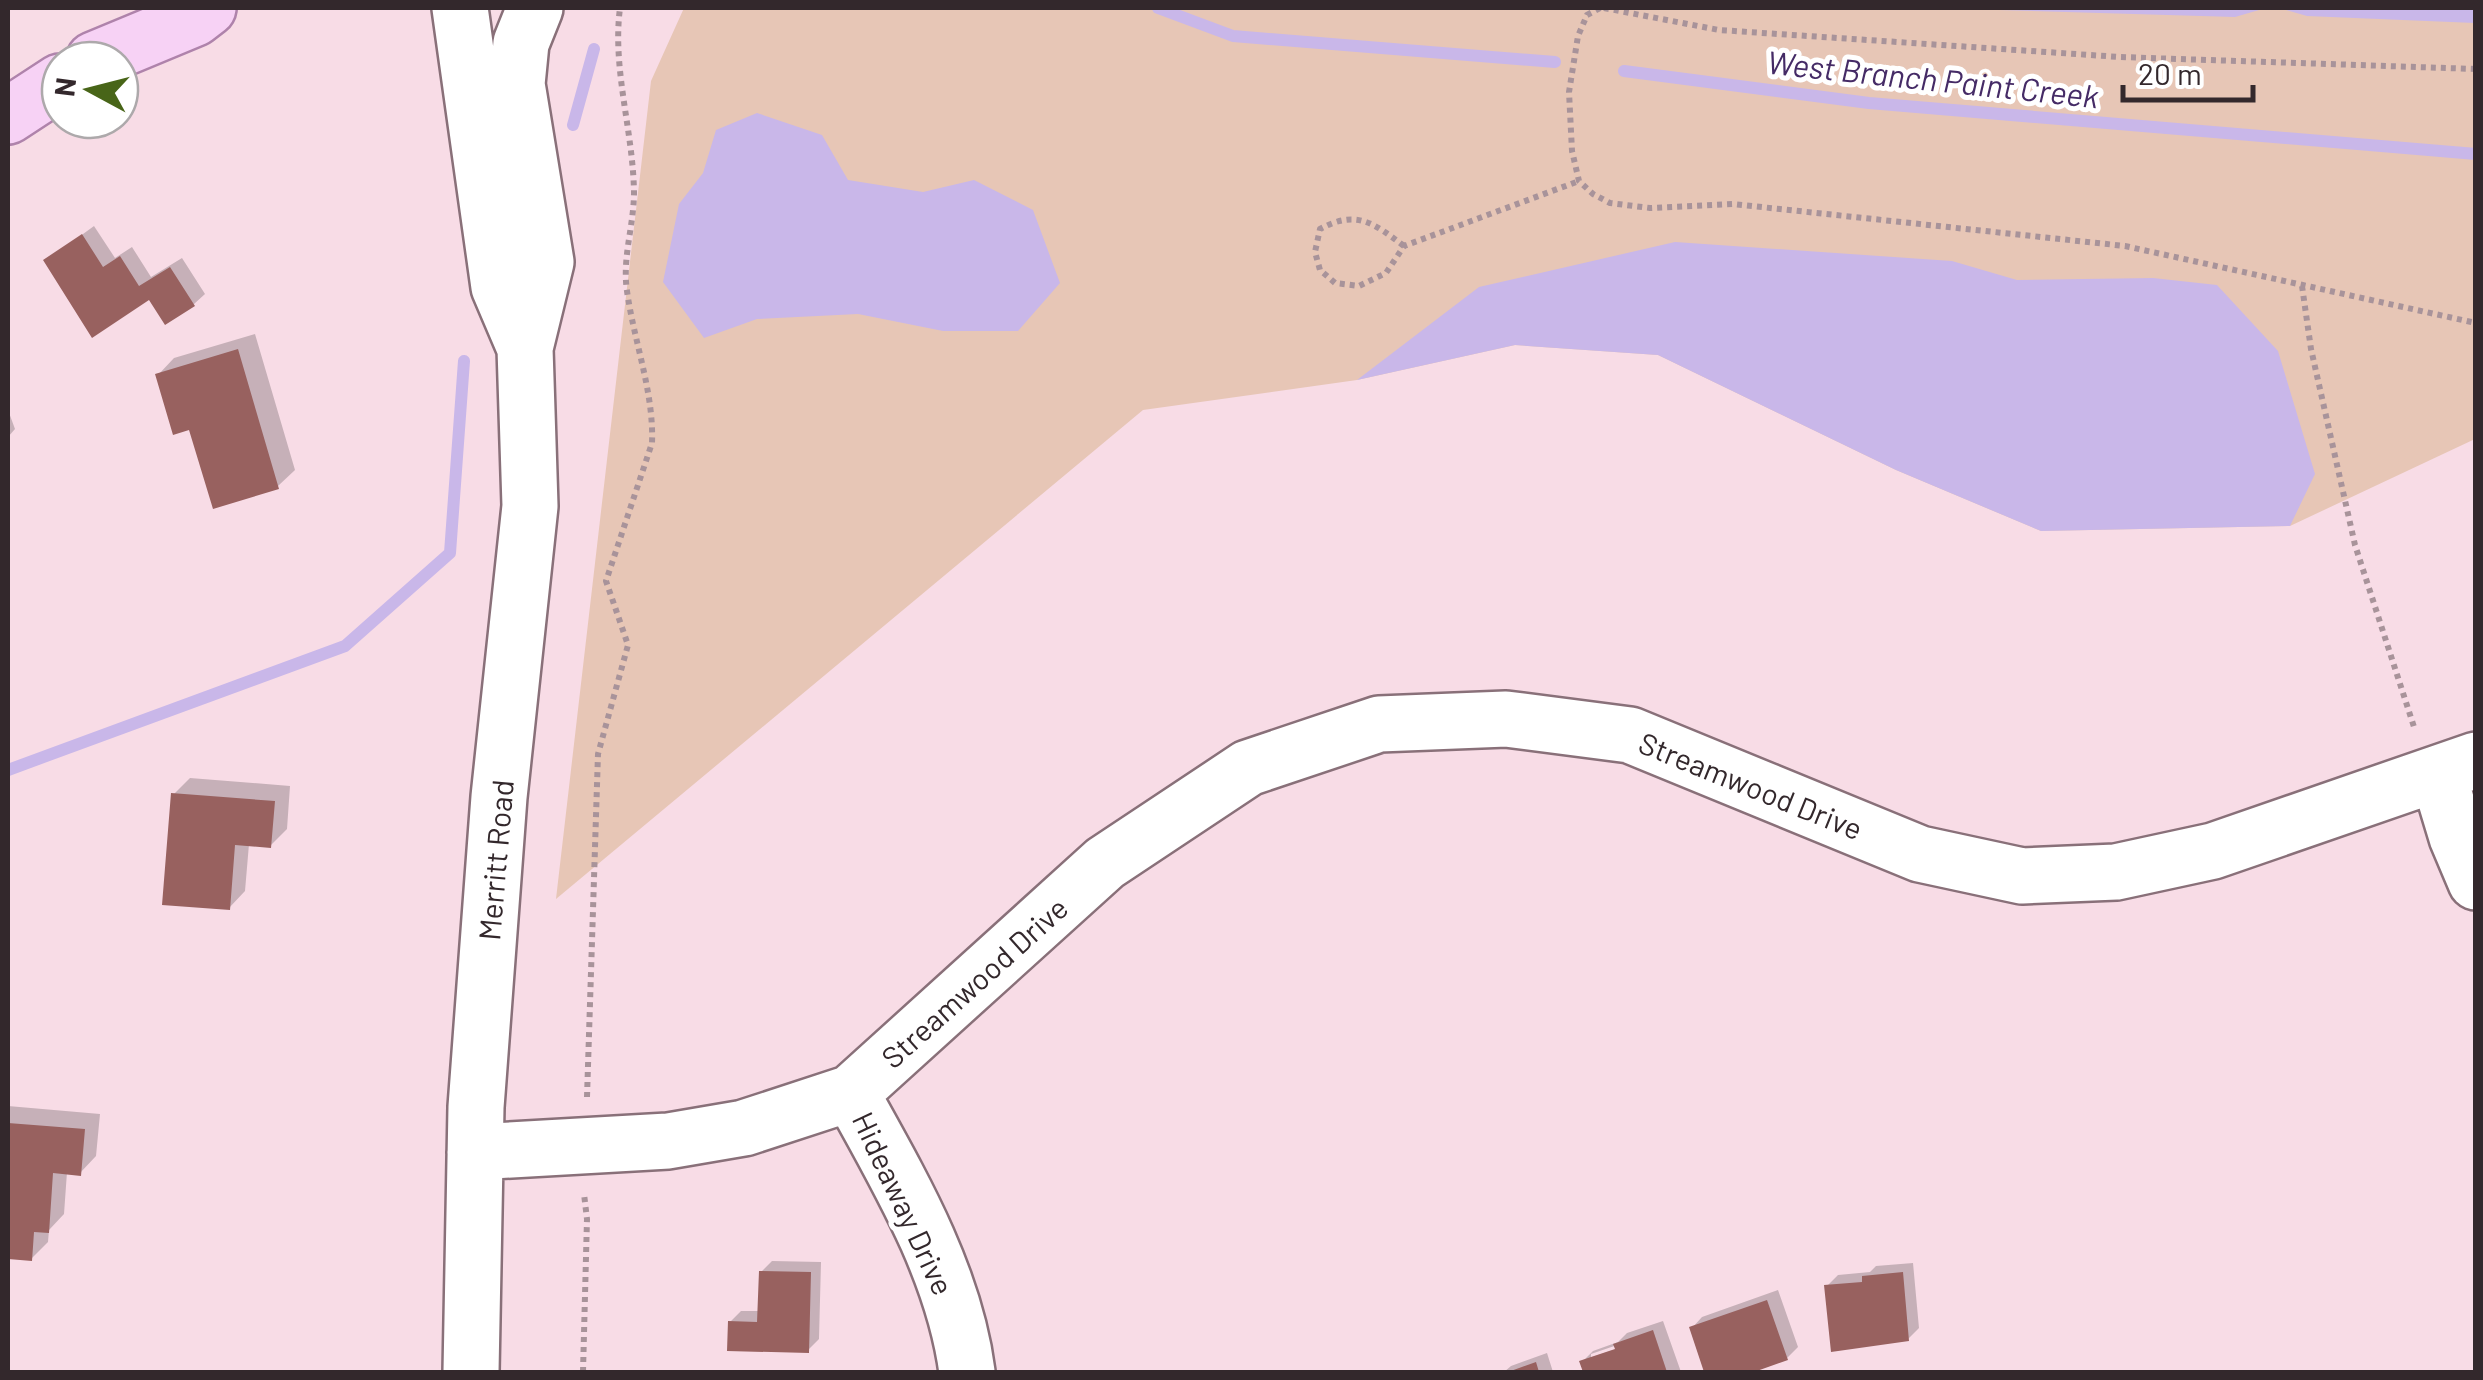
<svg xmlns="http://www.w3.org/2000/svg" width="2483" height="1380" font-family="Barlow,sans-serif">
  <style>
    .green { fill: #e7c6b6 }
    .water { fill: #c9b7e9 }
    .shadow { fill: #0003; fill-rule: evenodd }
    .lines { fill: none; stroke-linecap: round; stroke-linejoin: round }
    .stream { stroke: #c9b7e9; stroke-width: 12 }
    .building { fill: #98615f }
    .minor-casing { stroke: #897079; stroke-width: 60 }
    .major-casing { stroke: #af83ab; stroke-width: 60 }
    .path { stroke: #a8939a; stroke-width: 6; stroke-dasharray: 5 5; stroke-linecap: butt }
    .minor { stroke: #fff; stroke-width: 55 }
    .major { stroke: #f7d2f5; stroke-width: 55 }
    .labels { text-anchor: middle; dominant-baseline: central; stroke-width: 10; stroke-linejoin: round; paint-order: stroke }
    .street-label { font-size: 30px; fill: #33282c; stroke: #fff }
    .water-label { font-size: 32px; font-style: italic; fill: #452b66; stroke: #fff }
  </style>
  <rect width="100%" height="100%" fill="#f8dce6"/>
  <!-- green -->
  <path class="green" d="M684,8H2475V439L2290,526L2041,531L1896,470L1658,355L1515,345L1357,380L1143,410L556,899L651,81Z"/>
  <!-- water -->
  <path class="water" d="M1929,8H2266L2235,17Z
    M2279,8H2475V23L2307,16Z
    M757,113L822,135L848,180L923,192L974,180L1033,210L1060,283L1018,331H943L858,314L757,319L704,338L663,282L679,204L703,173L716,130Z
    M1675,242L1952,261L2017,280L2153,278L2217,285L2278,351L2315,474L2290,526L2041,531L1896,470L1658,355L1515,345L1357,380L1479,287Z"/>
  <!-- shadow -->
  <path class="shadow" d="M94,226L115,258L132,247L151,277L182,258L205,294L194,304L150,297L46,261Z
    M255,334L295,470L278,486L191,427L158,375L174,358Z
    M8,410L15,429L8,437Z
    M190,778L290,786L287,829L270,846L249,844L245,891L229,908L173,795Z
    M8,1106L100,1114L96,1156L80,1173L67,1172L64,1214L49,1230L48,1242L31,1259L8,1257Z
    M772,1261L821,1262L819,1339L808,1350L730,1322L741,1311H760L761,1272Z
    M1913,1263L1919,1328L1908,1339L1827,1286L1838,1275L1870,1272L1876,1266Z
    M1778,1290L1798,1347L1787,1358L1747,1372H1707L1692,1328L1702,1317Z
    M1663,1321L1681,1372H1585L1582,1362L1593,1351L1618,1342L1627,1333ZM1626,1342L1628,1347L1591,1360V1354Z
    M1547,1353L1553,1372H1504L1511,1366Z"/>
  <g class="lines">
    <!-- stream -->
    <path class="stream" d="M1158,8L1233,36L1555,62
      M1624,71L1869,103L2476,154
      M573,125L594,49
      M8,770L345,646L450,553L464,361"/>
  </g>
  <!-- building -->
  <path class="building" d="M82,234L103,267L120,256L139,286L170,267L195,306L165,325L149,300L92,338L43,260Z
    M238,349L279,489L213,509L189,430L173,435L155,374Z
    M171,793L275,801L271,848L235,845L230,910L162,905Z
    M8,1123L85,1129L81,1176L53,1173L49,1233L34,1232L32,1261L8,1259Z
    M759,1271L811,1272L809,1353L727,1351L728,1321L757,1322Z
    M1903,1272L1909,1341L1831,1352L1824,1285L1862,1282V1276Z
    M1767,1300L1788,1360L1754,1372H1704L1689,1327Z
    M1653,1330L1667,1372H1583L1579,1361L1615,1349L1613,1344Z
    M1536,1362L1539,1372H1508Z"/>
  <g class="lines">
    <!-- minor casing -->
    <g class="minor-casing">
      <path id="minor" d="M460,8L499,287L525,348
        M2438,774L2457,837L2476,882
        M851,1093C899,1180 954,1272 967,1372
        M475,1152L668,1141L744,1128L851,1093L1105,863L1248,768L1379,724L1506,719L1630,735L1920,854L2022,876L2116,872L2213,851L2476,760
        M471,1372L476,1107L499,797L530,506L525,348L546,262L517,84L521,43L535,8"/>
    </g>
    <!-- major casing -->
    <g class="major-casing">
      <path id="major" d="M94,60L195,18L208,8
        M8,116L60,82"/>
    </g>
    <!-- path -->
    <path class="path" d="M1600,8L1587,15L1578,36L1569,92L1572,151L1579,181L1593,194L1610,203L1650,208L1733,204L2125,246L2476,323
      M1604,8L1719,30L2120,57L2476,69
      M1404,246C1373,223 1357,209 1320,229L1315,252L1320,270L1335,283L1359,286L1386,273L1404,246L1579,181
      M2302,286L2311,349L2355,545L2414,727
      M587,1097L598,754L628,645L606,581L652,443C654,392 634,342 627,291C622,257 634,226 634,192C633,130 612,69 620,8
      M583,1372L587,1219L584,1194"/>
    <!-- minor -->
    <use href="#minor" class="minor"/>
    <!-- major -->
    <use href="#major" class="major"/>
  </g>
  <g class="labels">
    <!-- street labels -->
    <g class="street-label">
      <text transform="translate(1751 785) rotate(22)">Streamwood Drive</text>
      <text transform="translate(495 860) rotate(-85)">Merritt Road</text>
      <text transform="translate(974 982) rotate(-42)">Streamwood Drive</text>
      <text transform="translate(904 1203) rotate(65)">Hideaway Drive</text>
    </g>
    <!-- water labels -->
    <g class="water-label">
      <text transform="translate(1933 78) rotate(6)">West Branch Paint Creek</text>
    </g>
  </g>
  <!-- border -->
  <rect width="2483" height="1380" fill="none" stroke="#33282c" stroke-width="20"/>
  <!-- north arrow -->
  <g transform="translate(90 90) rotate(277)"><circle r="48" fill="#ffffff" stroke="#ada9ab" stroke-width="2.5"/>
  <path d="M0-8L18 38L0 25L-18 38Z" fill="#486518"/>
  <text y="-15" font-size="28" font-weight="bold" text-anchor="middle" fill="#33282c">N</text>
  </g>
  <!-- scale -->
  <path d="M2123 85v15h130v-15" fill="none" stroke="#33282c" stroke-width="5"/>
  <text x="2138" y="85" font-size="30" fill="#33282c" stroke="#ffffff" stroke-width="8" paint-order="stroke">20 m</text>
</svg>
